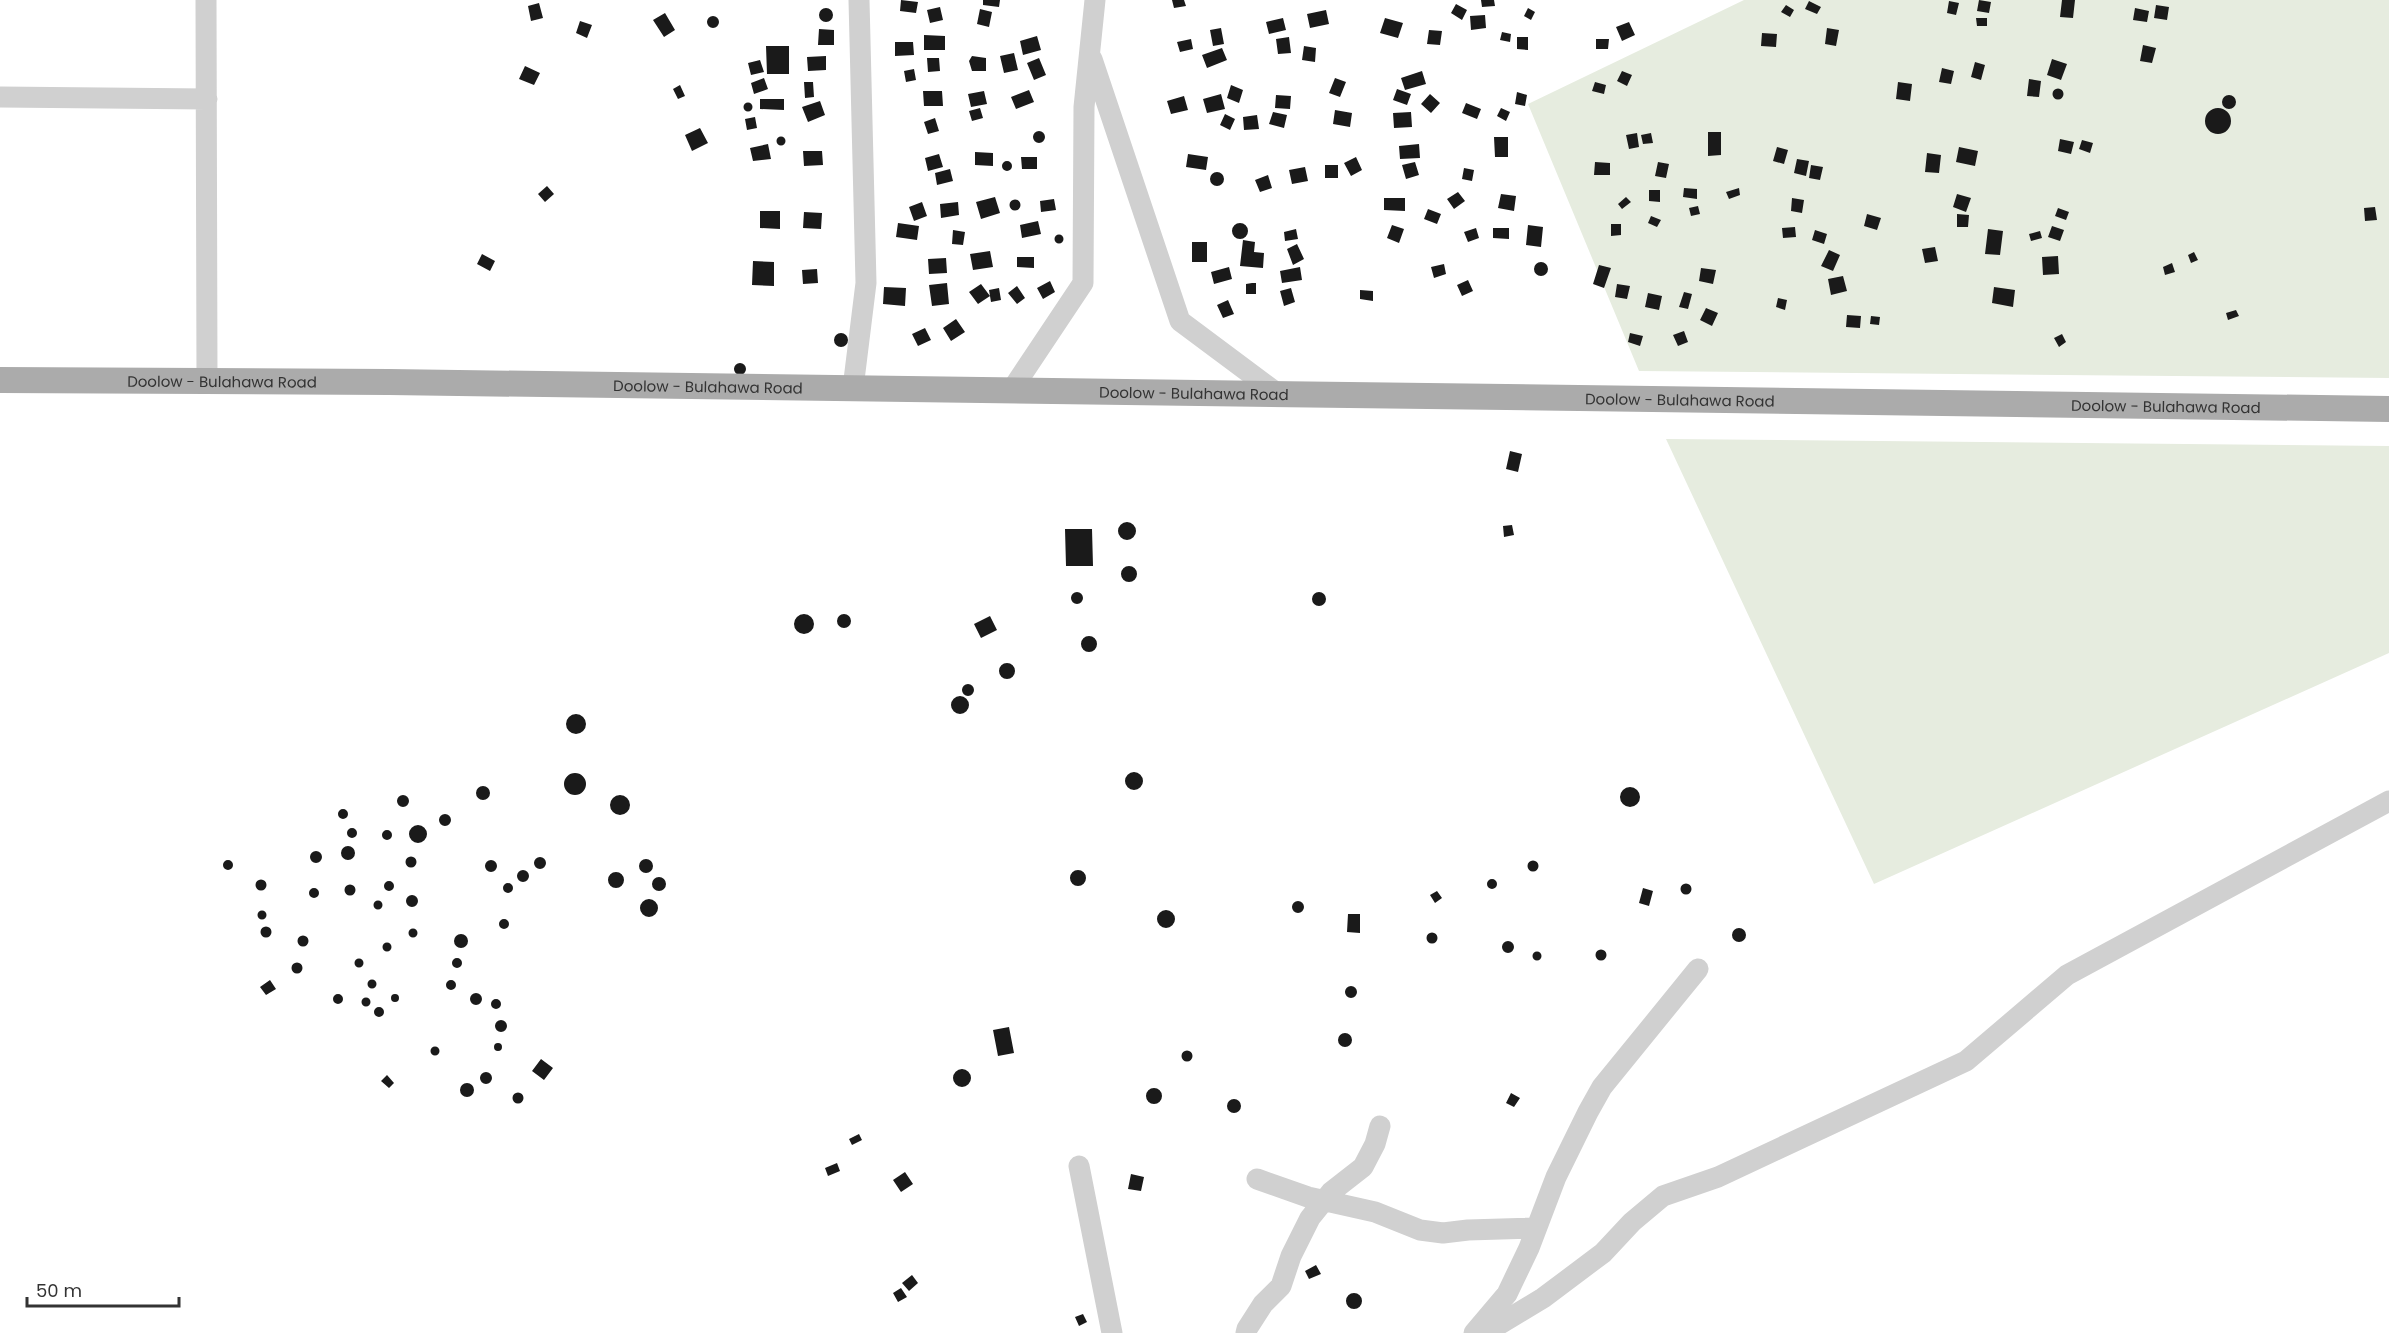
<svg xmlns="http://www.w3.org/2000/svg" width="2389" height="1333" font-family="Poppins,sans-serif">
  <style>
    .green { fill: #e6ecdf }
    .building { fill: #1a1a1a }
    .lines { fill: none; stroke-linecap: round; stroke-linejoin: round }
    .minor { stroke: #d0d0d0; stroke-width: 21 }
    .major { stroke: #ababab; stroke-width: 26 }
    .labels { text-anchor: middle; dominant-baseline: central; stroke-width: 6; stroke-linejoin: round; paint-order: stroke }
    .street-label { font-size: 15px; fill: #333; stroke: #fff }
  </style>
  <rect width="100%" height="100%" fill="#fff"/>
  <!-- green -->
  <path class="green" d="M1744,0H2389V378L1639,371L1528,104Z
    M1666,439L2389,446V653L1874,884Z"/>
  <!-- building -->
  <path class="building" d="M901,0L918,2L916,13L900,11Z
    M983,0H1000L999,7L983,5Z
    M1172,0H1184L1186,6L1174,8Z
    M1481,0H1494L1495,6L1482,7Z
    M1979,0L1991,2L1989,13L1977,11Z
    M2062,0H2075L2073,18L2060,17Z
    M1809,1L1821,7L1817,14L1805,9Z
    M1949,1L1959,3L1956,15L1947,13Z
    M539,3L543,18L531,21L528,6Z
    M1456,4L1467,10L1462,20L1451,13Z
    M1786,5L1794,10L1790,17L1781,12Z
    M2156,5L2169,7L2167,20L2154,18Z
    M940,7L943,20L930,23L927,10Z
    M1528,8L1535,12L1531,20L1524,16Z
    M2135,8L2149,11L2147,22L2133,20Z
    M819 15a7 7 0 1 1 14 0a7 7 0 1 1-14 0Z
    M980,9L992,12L989,27L977,24Z
    M1326,10L1329,24L1310,28L1307,14Z
    M665,13L675,30L664,37L653,20Z
    M1485,15L1486,28L1471,30L1470,16Z
    M707 22a6 6 0 1 1 12 0a6 6 0 1 1-12 0Z
    M1283,18L1286,30L1269,34L1266,22Z
    M1385,18L1403,23L1398,38L1380,33Z
    M1976,18H1987V26H1977Z
    M580,21L592,25L587,38L576,33Z
    M1629,22L1635,35L1622,41L1616,27Z
    M1221,28L1224,44L1213,46L1210,30Z
    M1827,28L1839,30L1836,46L1825,44Z
    M819,29L834,30V45H818Z
    M1429,30L1442,31L1440,45L1427,44Z
    M1502,32L1511,34L1510,42L1500,40Z
    M1762,33L1777,34L1776,47L1761,46Z
    M924,35L945,36V50H924Z
    M1037,36L1041,50L1023,55L1020,41Z
    M1289,37L1291,53L1278,54L1276,39Z
    M1517,37H1528V50L1517,49Z
    M1191,39L1193,49L1180,52L1177,42Z
    M1596,39H1609L1608,49H1596Z
    M895,42H913L914,55L895,56Z
    M2143,45L2156,48L2152,63L2140,61Z
    M766,46H789V74H767Z
    M1304,46L1316,48L1315,62L1302,60Z
    M1222,48L1227,60L1207,68L1202,55Z
    M1014,53L1018,70L1004,73L1000,56Z
    M826,56V70L808,71L807,57Z
    M972,56L986,58V71H972L969,61Z
    M927,58H939L940,71L928,72Z
    M1039,58L1046,75L1034,80L1027,63Z
    M2052,59L2067,64L2061,80L2047,75Z
    M760,60L764,72L751,75L748,63Z
    M1975,62L1985,65L1981,80L1971,77Z
    M525,66L540,73L534,85L519,79Z
    M1942,68L1954,71L1951,84L1939,82Z
    M914,69L916,80L906,82L904,71Z
    M1422,71L1426,84L1405,90L1401,78Z
    M1622,71L1632,75L1627,86L1617,81Z
    M764,78L768,89L754,94L751,83Z
    M1335,78L1346,82L1340,97L1329,93Z
    M2029,79L2041,81L2039,97L2027,96Z
    M804,82H813L814,97L805,98Z
    M1595,82L1606,85L1604,94L1592,91Z
    M1898,82L1912,84L1910,101L1896,99Z
    M680,85L685,96L678,99L673,89Z
    M1231,85L1243,90L1239,103L1227,98Z
    M2052.5 94a5.5 5.5 0 1 1 11 0a5.5 5.5 0 1 1-11 0Z
    M1397,89L1411,94L1407,105L1393,100Z
    M1029,90L1034,102L1016,109L1011,97Z
    M923,91H942L943,106H924Z
    M984,91L987,104L971,107L968,94Z
    M1517,92L1527,95L1525,106L1515,104Z
    M1221,94L1225,109L1207,113L1203,99Z
    M1430,94L1440,103L1431,113L1421,104Z
    M1276,95L1291,96L1290,109L1275,108Z
    M2222 102a7 7 0 1 1 14 0a7 7 0 1 1-14 0Z
    M1184,96L1188,110L1171,114L1167,101Z
    M760,99H784V110L760,109Z
    M820,101L825,115L808,122L802,107Z
    M743.5 107a4.5 4.5 0 1 1 9 0a4.5 4.5 0 1 1-9 0Z
    M1466,103L1481,109L1477,119L1462,113Z
    M980,108L983,118L972,121L969,111Z
    M1501,108L1510,112L1506,121L1497,116Z
    M2205 121a13 13 0 1 1 26 0a13 13 0 1 1-26 0Z
    M1335,110L1352,113L1350,127L1333,124Z
    M1273,112L1287,115L1284,128L1269,124Z
    M1411,112L1412,127L1394,128L1393,113Z
    M1225,114L1235,119L1230,130L1220,125Z
    M1257,115L1259,129L1244,130L1243,117Z
    M755,117L757,128L747,130L745,119Z
    M935,118L939,131L928,134L924,122Z
    M700,128L708,143L692,151L685,135Z
    M1033 137a6 6 0 1 1 12 0a6 6 0 1 1-12 0Z
    M1708,132H1721V155L1708,156Z
    M1637,133L1639,147L1629,149L1626,135Z
    M1651,133L1653,143L1643,144L1641,135Z
    M776.5 141a4.5 4.5 0 1 1 9 0a4.5 4.5 0 1 1-9 0Z
    M1494,137H1508V157H1495Z
    M2060,139L2074,142L2071,154L2058,151Z
    M2082,140L2093,143L2090,153L2079,149Z
    M768,144L771,159L753,161L750,148Z
    M1419,144L1420,158L1400,159L1399,146Z
    M1777,147L1788,150L1784,164L1773,161Z
    M1959,147L1978,151L1975,166L1956,162Z
    M803,151H822L823,165L804,166Z
    M975,152L993,153V166L975,165Z
    M1927,153L1941,155L1939,173L1925,172Z
    M939,154L943,167L928,171L925,158Z
    M1188,154L1208,157L1206,170L1186,167Z
    M1021,157H1037V169H1022Z
    M1356,157L1362,170L1351,176L1344,163Z
    M1797,159L1809,161L1806,176L1794,173Z
    M1002 166a5 5 0 1 1 10 0a5 5 0 1 1-10 0Z
    M1415,162L1419,175L1406,179L1402,165Z
    M1595,162L1610,163V175H1594Z
    M1658,162L1669,164L1666,178L1655,176Z
    M1325,165H1338V178H1325Z
    M1811,165L1823,167L1820,180L1809,178Z
    M1305,167L1308,181L1292,184L1289,170Z
    M1464,168L1474,170L1472,181L1462,179Z
    M950,169L953,181L937,185L935,173Z
    M1210 179a7 7 0 1 1 14 0a7 7 0 1 1-14 0Z
    M1268,175L1272,188L1260,192L1255,180Z
    M547,186L554,194L545,202L538,194Z
    M1684,188L1697,189V199L1683,197Z
    M1739,188L1740,195L1729,199L1726,192Z
    M1649,190H1660V202L1649,201Z
    M1458,192L1465,201L1454,209L1447,199Z
    M1501,194L1516,196L1514,211L1498,208Z
    M1957,194L1971,198L1966,212L1953,207Z
    M995,197L1000,213L981,219L976,202Z
    M1626,197L1631,202L1622,209L1618,204Z
    M1384,198H1405V211L1384,210Z
    M1792,198L1804,200L1802,213L1791,211Z
    M1054,199L1056,210L1041,212L1040,201Z
    M1009.5 205a5.5 5.5 0 1 1 11 0a5.5 5.5 0 1 1-11 0Z
    M922,202L927,216L914,221L909,207Z
    M958,202L959,215L941,218L940,204Z
    M1698,206L1700,214L1691,216L1689,208Z
    M2375,207L2377,220L2365,221L2364,208Z
    M2058,208L2069,212L2066,220L2055,216Z
    M1428,209L1441,214L1437,224L1424,219Z
    M760,211H780V229L760,228Z
    M804,212L822,213L821,229L803,228Z
    M1867,214L1881,218L1877,230L1864,226Z
    M1957,214L1969,215L1968,227H1957Z
    M1651,216L1661,220L1657,227L1648,223Z
    M1038,221L1041,234L1022,238L1020,225Z
    M1232 231a8 8 0 1 1 16 0a8 8 0 1 1-16 0Z
    M898,223L919,226L917,240L896,237Z
    M1611,224H1621V235L1611,236Z
    M1392,225L1404,229L1399,243L1387,238Z
    M1528,225L1543,227L1541,247L1526,245Z
    M2052,226L2064,230L2060,241L2048,237Z
    M1795,227L1796,237L1783,238L1782,228Z
    M1476,228L1479,238L1468,242L1464,232Z
    M1493,228H1509V239L1493,238Z
    M1296,229L1298,239L1285,241L1284,232Z
    M1988,229L2003,231L2000,255L1985,254Z
    M953,230L965,232L963,245L952,244Z
    M1815,230L1827,234L1824,244L1812,240Z
    M2040,231L2042,238L2031,241L2029,234Z
    M1054.5 239a4.5 4.5 0 1 1 9 0a4.5 4.5 0 1 1-9 0Z
    M1243,240L1255,242L1254,252L1264,253L1263,268L1240,266Z
    M1192,242H1207V262H1192Z
    M1297,244L1304,259L1293,265L1287,249Z
    M1935,247L1938,261L1925,263L1922,249Z
    M1829,250L1840,255L1833,271L1821,266Z
    M990,251L993,267L973,270L970,254Z
    M2194,252L2198,260L2191,263L2188,255Z
    M482,254L495,261L490,271L477,264Z
    M2058,256L2059,274L2043,275L2042,257Z
    M1017,257H1034V268L1017,267Z
    M946,258L947,273L929,274L928,259Z
    M753,261L774,262V286L752,285Z
    M1534 269a7 7 0 1 1 14 0a7 7 0 1 1-14 0Z
    M2172,263L2175,272L2165,275L2163,267Z
    M1444,264L1446,274L1434,278L1431,267Z
    M1599,265L1611,268L1604,288L1593,284Z
    M1229,267L1232,279L1214,284L1211,272Z
    M1300,267L1302,280L1282,283L1280,271Z
    M1701,268L1716,270L1713,284L1699,281Z
    M817,269L818,283L803,284L802,270Z
    M1843,276L1847,291L1831,295L1828,279Z
    M1468,280L1473,291L1462,296L1457,285Z
    M1050,281L1055,292L1043,299L1037,288Z
    M947,283L949,304L932,306L929,285Z
    M1252,283H1256V294H1246V284Z
    M981,284L990,296L978,304L969,292Z
    M1617,284L1630,286L1627,299L1615,297Z
    M1017,286L1025,298L1017,304L1008,293Z
    M884,287L906,288L905,306L883,304Z
    M1994,287L2015,290L2013,307L1992,303Z
    M999,288L1001,300L991,302L989,290Z
    M1291,288L1295,302L1284,306L1280,291Z
    M1360,290L1373,291V301L1360,299Z
    M1684,292L1692,294L1688,309L1679,307Z
    M1648,293L1662,296L1659,310L1645,307Z
    M1778,298L1787,300L1785,310L1776,307Z
    M1228,300L1234,314L1223,318L1217,305Z
    M1706,308L1718,313L1712,326L1700,320Z
    M2236,310L2239,316L2228,320L2226,313Z
    M1847,315L1861,316L1860,328L1846,327Z
    M1871,316L1880,317L1879,325L1870,324Z
    M956,319L965,332L951,341L943,328Z
    M925,328L931,340L918,346L912,334Z
    M1684,331L1688,342L1678,346L1673,335Z
    M1630,333L1643,336L1640,346L1628,342Z
    M834 340a7 7 0 1 1 14 0a7 7 0 1 1-14 0Z
    M2062,334L2066,342L2059,347L2054,338Z
    M734 369a6 6 0 1 1 12 0a6 6 0 1 1-12 0Z
    M1510,451L1522,454L1518,472L1506,469Z
    M1118 531a9 9 0 1 1 18 0a9 9 0 1 1-18 0Z
    M1512,525L1514,535L1504,537L1503,526Z
    M1065,529H1092L1093,566H1066Z
    M1121 574a8 8 0 1 1 16 0a8 8 0 1 1-16 0Z
    M1312 599a7 7 0 1 1 14 0a7 7 0 1 1-14 0Z
    M1071 598a6 6 0 1 1 12 0a6 6 0 1 1-12 0Z
    M794 624a10 10 0 1 1 20 0a10 10 0 1 1-20 0Z
    M837 621a7 7 0 1 1 14 0a7 7 0 1 1-14 0Z
    M990,616L997,630L981,638L974,624Z
    M1081 644a8 8 0 1 1 16 0a8 8 0 1 1-16 0Z
    M999 671a8 8 0 1 1 16 0a8 8 0 1 1-16 0Z
    M962 690a6 6 0 1 1 12 0a6 6 0 1 1-12 0Z
    M951 705a9 9 0 1 1 18 0a9 9 0 1 1-18 0Z
    M566 724a10 10 0 1 1 20 0a10 10 0 1 1-20 0Z
    M1125 781a9 9 0 1 1 18 0a9 9 0 1 1-18 0Z
    M564 784a11 11 0 1 1 22 0a11 11 0 1 1-22 0Z
    M476 793a7 7 0 1 1 14 0a7 7 0 1 1-14 0Z
    M1620 797a10 10 0 1 1 20 0a10 10 0 1 1-20 0Z
    M610 805a10 10 0 1 1 20 0a10 10 0 1 1-20 0Z
    M397 801a6 6 0 1 1 12 0a6 6 0 1 1-12 0Z
    M338 814a5 5 0 1 1 10 0a5 5 0 1 1-10 0Z
    M439 820a6 6 0 1 1 12 0a6 6 0 1 1-12 0Z
    M409 834a9 9 0 1 1 18 0a9 9 0 1 1-18 0Z
    M347 833a5 5 0 1 1 10 0a5 5 0 1 1-10 0Z
    M382 835a5 5 0 1 1 10 0a5 5 0 1 1-10 0Z
    M341 853a7 7 0 1 1 14 0a7 7 0 1 1-14 0Z
    M310 857a6 6 0 1 1 12 0a6 6 0 1 1-12 0Z
    M405.5 862a5.5 5.5 0 1 1 11 0a5.5 5.5 0 1 1-11 0Z
    M534 863a6 6 0 1 1 12 0a6 6 0 1 1-12 0Z
    M639 866a7 7 0 1 1 14 0a7 7 0 1 1-14 0Z
    M485 866a6 6 0 1 1 12 0a6 6 0 1 1-12 0Z
    M223 865a5 5 0 1 1 10 0a5 5 0 1 1-10 0Z
    M1527.5 866a5.5 5.5 0 1 1 11 0a5.5 5.5 0 1 1-11 0Z
    M1070 878a8 8 0 1 1 16 0a8 8 0 1 1-16 0Z
    M517 876a6 6 0 1 1 12 0a6 6 0 1 1-12 0Z
    M608 880a8 8 0 1 1 16 0a8 8 0 1 1-16 0Z
    M652 884a7 7 0 1 1 14 0a7 7 0 1 1-14 0Z
    M1487 884a5 5 0 1 1 10 0a5 5 0 1 1-10 0Z
    M255.5 885a5.5 5.5 0 1 1 11 0a5.5 5.5 0 1 1-11 0Z
    M384 886a5 5 0 1 1 10 0a5 5 0 1 1-10 0Z
    M503 888a5 5 0 1 1 10 0a5 5 0 1 1-10 0Z
    M1680.5 889a5.5 5.5 0 1 1 11 0a5.5 5.5 0 1 1-11 0Z
    M344.5 890a5.5 5.5 0 1 1 11 0a5.5 5.5 0 1 1-11 0Z
    M1643,888L1653,891L1649,906L1639,903Z
    M309 893a5 5 0 1 1 10 0a5 5 0 1 1-10 0Z
    M1437,891L1442,898L1435,903L1430,895Z
    M406 901a6 6 0 1 1 12 0a6 6 0 1 1-12 0Z
    M640 908a9 9 0 1 1 18 0a9 9 0 1 1-18 0Z
    M373.5 905a4.5 4.5 0 1 1 9 0a4.5 4.5 0 1 1-9 0Z
    M1292 907a6 6 0 1 1 12 0a6 6 0 1 1-12 0Z
    M1157 919a9 9 0 1 1 18 0a9 9 0 1 1-18 0Z
    M257.5 915a4.5 4.5 0 1 1 9 0a4.5 4.5 0 1 1-9 0Z
    M1348,914H1360V933L1347,932Z
    M499 924a5 5 0 1 1 10 0a5 5 0 1 1-10 0Z
    M260.5 932a5.5 5.5 0 1 1 11 0a5.5 5.5 0 1 1-11 0Z
    M1732 935a7 7 0 1 1 14 0a7 7 0 1 1-14 0Z
    M408.5 933a4.5 4.5 0 1 1 9 0a4.5 4.5 0 1 1-9 0Z
    M1426.5 938a5.5 5.5 0 1 1 11 0a5.5 5.5 0 1 1-11 0Z
    M454 941a7 7 0 1 1 14 0a7 7 0 1 1-14 0Z
    M297.5 941a5.5 5.5 0 1 1 11 0a5.5 5.5 0 1 1-11 0Z
    M1502 947a6 6 0 1 1 12 0a6 6 0 1 1-12 0Z
    M382.5 947a4.5 4.5 0 1 1 9 0a4.5 4.5 0 1 1-9 0Z
    M1595.5 955a5.5 5.5 0 1 1 11 0a5.5 5.5 0 1 1-11 0Z
    M1532.5 956a4.5 4.5 0 1 1 9 0a4.5 4.5 0 1 1-9 0Z
    M452 963a5 5 0 1 1 10 0a5 5 0 1 1-10 0Z
    M354.5 963a4.5 4.5 0 1 1 9 0a4.5 4.5 0 1 1-9 0Z
    M291.5 968a5.5 5.5 0 1 1 11 0a5.5 5.5 0 1 1-11 0Z
    M367.5 984a4.5 4.5 0 1 1 9 0a4.5 4.5 0 1 1-9 0Z
    M270,980L276,989L266,995L260,987Z
    M446 985a5 5 0 1 1 10 0a5 5 0 1 1-10 0Z
    M1345 992a6 6 0 1 1 12 0a6 6 0 1 1-12 0Z
    M470 999a6 6 0 1 1 12 0a6 6 0 1 1-12 0Z
    M391 998a4 4 0 1 1 8 0a4 4 0 1 1-8 0Z
    M333 999a5 5 0 1 1 10 0a5 5 0 1 1-10 0Z
    M361.5 1002a4.5 4.5 0 1 1 9 0a4.5 4.5 0 1 1-9 0Z
    M491 1004a5 5 0 1 1 10 0a5 5 0 1 1-10 0Z
    M374 1012a5 5 0 1 1 10 0a5 5 0 1 1-10 0Z
    M495 1026a6 6 0 1 1 12 0a6 6 0 1 1-12 0Z
    M1009,1027L1014,1053L998,1056L993,1030Z
    M1338 1040a7 7 0 1 1 14 0a7 7 0 1 1-14 0Z
    M494 1047a4 4 0 1 1 8 0a4 4 0 1 1-8 0Z
    M430.5 1051a4.5 4.5 0 1 1 9 0a4.5 4.5 0 1 1-9 0Z
    M1181.5 1056a5.5 5.5 0 1 1 11 0a5.5 5.5 0 1 1-11 0Z
    M541,1059L553,1068L544,1080L532,1071Z
    M953 1078a9 9 0 1 1 18 0a9 9 0 1 1-18 0Z
    M480 1078a6 6 0 1 1 12 0a6 6 0 1 1-12 0Z
    M387,1075L394,1083L389,1088L381,1081Z
    M460 1090a7 7 0 1 1 14 0a7 7 0 1 1-14 0Z
    M1146 1096a8 8 0 1 1 16 0a8 8 0 1 1-16 0Z
    M512.5 1098a5.5 5.5 0 1 1 11 0a5.5 5.5 0 1 1-11 0Z
    M1511,1093L1520,1098L1514,1107L1506,1103Z
    M1227 1106a7 7 0 1 1 14 0a7 7 0 1 1-14 0Z
    M859,1134L862,1140L852,1145L849,1139Z
    M837,1163L840,1171L828,1176L825,1168Z
    M905,1172L913,1184L901,1192L893,1180Z
    M1131,1174L1144,1177L1141,1191L1128,1189Z
    M1316,1265L1321,1274L1309,1279L1305,1271Z
    M912,1275L918,1283L909,1291L902,1283Z
    M901,1288L907,1297L898,1302L893,1293Z
    M1346 1301a8 8 0 1 1 16 0a8 8 0 1 1-16 0Z
    M1083,1314L1087,1322L1079,1326L1075,1317Z"/>
  <g class="lines">
    <!-- minor -->
    <path class="minor" d="M206,0L207,381
      M1092,59L1180,321L1278,394
      M0,97L207,99
      M853,388L866,283L859,0
      M1011,391L1083,283L1084,107L1095,0
      M1079,1166L1112,1333
      M1257,1179L1308,1197L1375,1212L1420,1230L1443,1233L1468,1230L1536,1228
      M1246,1333L1247,1329L1263,1304L1281,1286L1291,1256L1310,1218L1331,1192L1363,1167L1375,1144L1380,1126
      M1474,1333L1507,1294L1529,1248L1556,1177L1588,1112L1602,1087L1698,969
      M1485,1333L1543,1298L1603,1253L1632,1222L1663,1196L1718,1177L1966,1061L2067,975L2389,801"/>
    <!-- major -->
    <path class="major" id="s1" d="M0,380L389,382L2389,409"/>
  </g>
  <g class="labels">
    <!-- street labels -->
    <g class="street-label">
      <text stroke="none"><textPath href="#s1" startOffset="222">Doolow - Bulahawa Road</textPath></text>
      <text stroke="none"><textPath href="#s1" startOffset="708">Doolow - Bulahawa Road</textPath></text>
      <text stroke="none"><textPath href="#s1" startOffset="1194">Doolow - Bulahawa Road</textPath></text>
      <text stroke="none"><textPath href="#s1" startOffset="1680">Doolow - Bulahawa Road</textPath></text>
      <text stroke="none"><textPath href="#s1" startOffset="2166">Doolow - Bulahawa Road</textPath></text>
    </g>
  </g>
  <!-- scale -->
  <path d="M27 1297v9h152v-9" fill="none" stroke="#333333" stroke-width="3"/>
  <text x="36" y="1297" font-size="18" fill="#333333" stroke="#ffffff" stroke-width="4.5" paint-order="stroke">50 m</text>
</svg>
